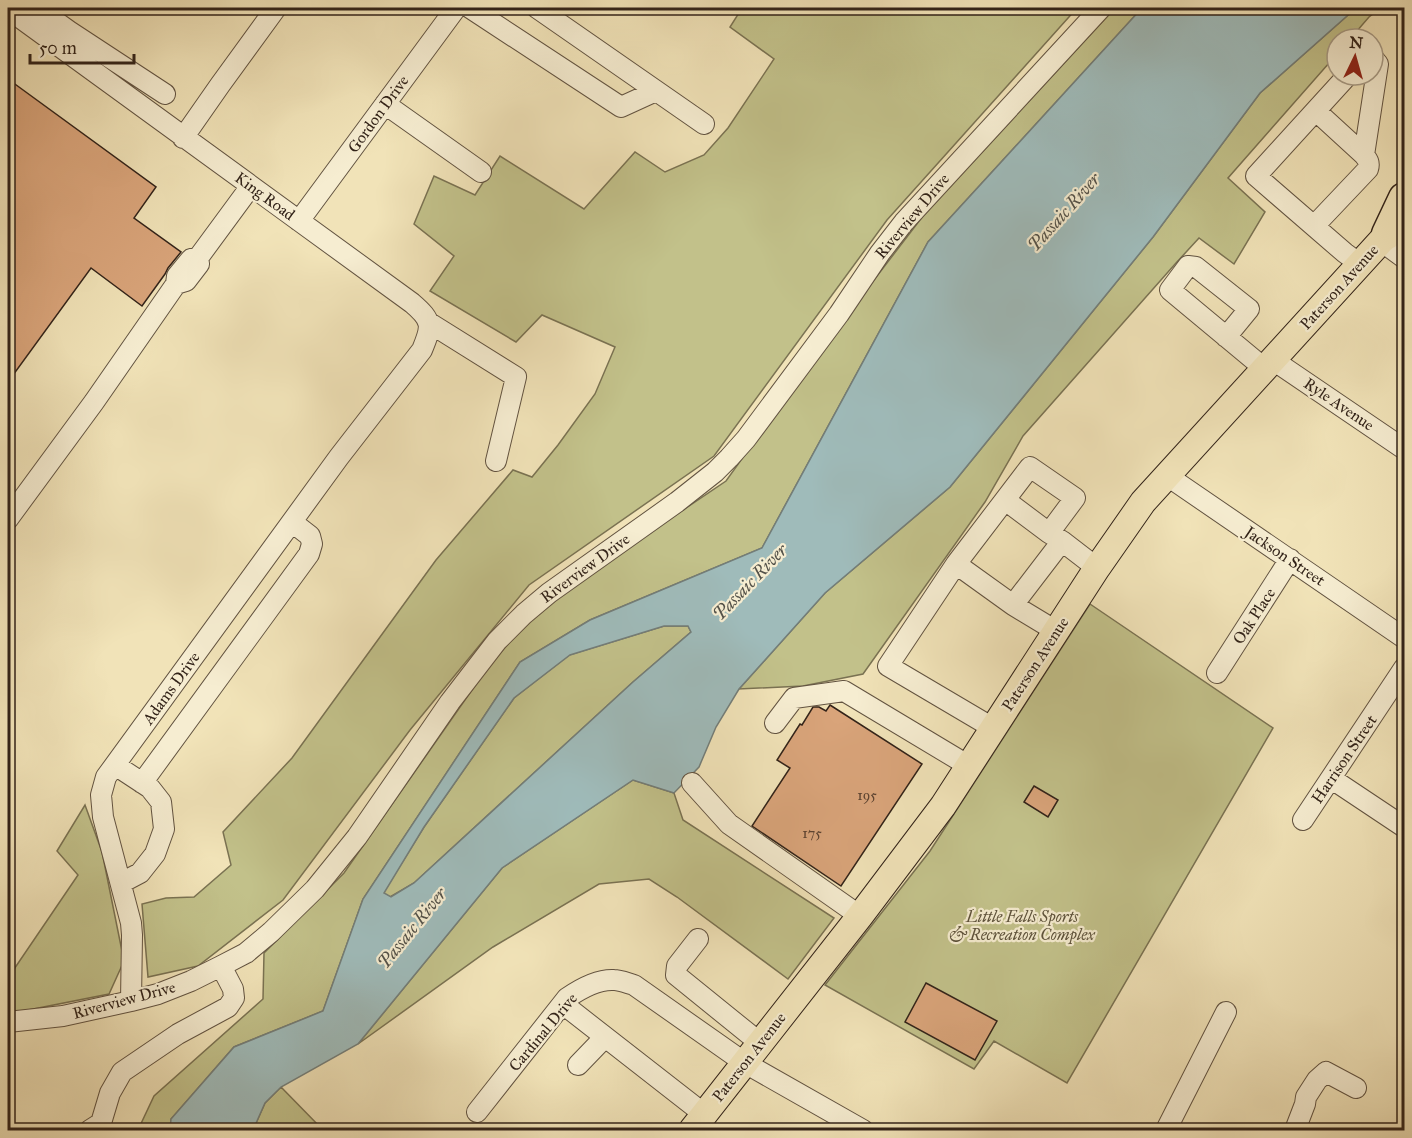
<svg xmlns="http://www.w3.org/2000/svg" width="1412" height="1138" font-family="'IM FELL Great Primer',serif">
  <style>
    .green { fill: #c2c18a; stroke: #7a7252; stroke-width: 1.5 }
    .water { fill: #9fbbba; stroke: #737e7a; stroke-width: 1.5; fill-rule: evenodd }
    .building { fill: #d9a47a; stroke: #322319; stroke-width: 1.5 }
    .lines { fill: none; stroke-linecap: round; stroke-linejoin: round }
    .minor-casing { stroke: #625341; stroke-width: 22 }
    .major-casing { stroke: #322319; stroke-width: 28 }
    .highway-casing { stroke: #322319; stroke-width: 33 }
    .minor { stroke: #f6edd1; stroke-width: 20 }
    .major { stroke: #f1e3b8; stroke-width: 26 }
    .highway { stroke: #f1e3b8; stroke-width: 30 }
    .labels { text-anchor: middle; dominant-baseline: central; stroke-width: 4.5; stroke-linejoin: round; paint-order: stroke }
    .number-label { font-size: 14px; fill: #5c4331 }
    .street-label { font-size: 16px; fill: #322319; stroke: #f6edd1 }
    .park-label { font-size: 16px; font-style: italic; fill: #5d523b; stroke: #f6edd1 }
    .water-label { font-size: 18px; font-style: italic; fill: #535149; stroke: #f6edd1 }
  </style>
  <rect width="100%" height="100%" fill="#f1e3b8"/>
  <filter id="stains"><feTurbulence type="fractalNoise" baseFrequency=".00333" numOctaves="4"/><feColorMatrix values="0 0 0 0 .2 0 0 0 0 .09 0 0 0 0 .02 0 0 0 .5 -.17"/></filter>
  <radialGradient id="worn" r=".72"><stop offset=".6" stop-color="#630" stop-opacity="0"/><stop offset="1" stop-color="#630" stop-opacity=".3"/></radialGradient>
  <!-- green -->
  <path class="green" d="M742,8H1077L887,220L714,456L529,585L410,730L283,900L198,966L148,977L142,904L166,898L194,897L231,865L223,832L292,758L436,560L513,470L532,477L558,445L595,394L615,347L542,315L516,342L430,291L454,256L414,224L434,176L475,195L500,156L584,209L635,152L665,172L704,155L728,128L774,59L730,27Z
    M1115,8H1142L928,242L762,548L590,620L520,662L363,899L323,1011L234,1047L171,1119L170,1130H138L154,1096L263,999L264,953L344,873L488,667L533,615L606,562L726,481L821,349L923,216Z
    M1356,8H1381L1369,17L1350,39H1337V54L1228,178L1265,212L1234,264L1199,238L1176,263L1023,436L985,502L863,674L803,686L739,689L825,593L950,487L1153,237L1260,93Z
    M1090,604L1273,728L1067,1083L994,1041L974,1069L825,985L930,851Z
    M664,626H688L691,632L633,682L414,883L390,897L383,893L424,827L514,698L569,655Z
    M633,780L674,793L683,820L834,918L788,979L677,897L649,879L599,884L493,947L358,1044L502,868Z
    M85,805L102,852L124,961L109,994L8,1014V978L78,875L57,851Z
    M281,1087L323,1130H253L265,1103Z"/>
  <!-- water -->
  <path class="water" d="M1142,8H1356L1260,93L1153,237L950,487L825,593L739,689L716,727L699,767L674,793L633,780L502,868L358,1044L281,1087L265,1103L253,1130H170L171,1119L234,1047L323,1011L363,899L520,662L590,620L762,548L928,242ZM664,626H688L691,632L633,682L414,883L391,897L384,893L424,827L514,698L570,655Z"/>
  <!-- building -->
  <path class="building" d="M8,79L156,187L134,218L181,252L168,268L165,274L142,306L91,268L8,382Z
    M830,705L922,764L841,886L752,826L790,768L777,760L800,724L802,725L813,707H819L826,711Z
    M1034,786L1058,800L1048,817L1024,802Z
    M926,983L997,1021L975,1060L905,1022Z"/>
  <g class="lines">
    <!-- minor casing -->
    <g class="minor-casing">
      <path id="minor" d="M37,8L69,31L63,42
        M470,8L621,107
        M537,8L704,124
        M8,9L412,303C433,321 432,326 422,350L339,457L106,777L101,795L103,817L131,923L132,935L131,1001
        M69,31L165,94
        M1348,75L1256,176L1345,253L1360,264
        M385,104L481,172
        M621,107L656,91
        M1316,111L1364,155
        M183,138L220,85L276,8
        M299,221L456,8
        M1314,226L1368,169C1370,163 1368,160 1364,155L1378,64L1373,58
        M1381,241L1404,258
        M198,258L191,259L177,276L176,284L186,281L199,264L198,258L251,186
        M428,322L516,377L496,461
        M1226,337L1249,309L1196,267L1188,266L1170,290L1265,369
        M1273,360L1404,449
        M1166,475L1404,638
        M1005,500L1049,533
        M8,519L94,402L176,284
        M956,564L1013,605L1062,541
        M1013,605L1056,631
        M1217,673L1290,559
        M775,723L794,698L844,691L969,766
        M993,728L888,666L956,564L1030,467L1075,498L1049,533L1062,541L1097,568
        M115,765L150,788L161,802L164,829L155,854L140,873L121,883
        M1332,779L1404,827
        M142,783L309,554L312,544L310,536L292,522
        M692,783L729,824L860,916
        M1303,820L1404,668
        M698,939L677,966L676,975L760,1043
        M563,1004L704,1114
        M8,1022L63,1016L131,1001L158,994L191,981L221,966L246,953L271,932L315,889L357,837L450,702L497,641L524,614L549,593L677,502L715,472L729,458L746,439L839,314L880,253L904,222L1101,8
        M578,1065L605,1037
        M477,1112L567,998C580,989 597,979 614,980C620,980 627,983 634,985L745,1063L863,1130
        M90,1130L101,1123L110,1093L122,1072L178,1034L228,1007L234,998L233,989L221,966
        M1166,1130L1226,1012
        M1295,1130L1305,1104L1306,1097L1317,1080L1326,1072L1356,1088"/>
    </g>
    <!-- major casing -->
    <g class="major-casing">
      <path id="major" d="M692,1130L860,916L943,806L1097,568L1143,502L1381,241L1403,221"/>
    </g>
    <!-- highway casing -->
    <g class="highway-casing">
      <path id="highway" d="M1387,234L1404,198"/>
    </g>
    <!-- minor -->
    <use href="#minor" class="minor"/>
    <!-- major -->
    <use href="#major" class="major"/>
    <!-- highway -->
    <use href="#highway" class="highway"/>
  </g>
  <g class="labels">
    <!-- number labels -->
    <g class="number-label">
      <text x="867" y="795">195</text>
      <text x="812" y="833">175</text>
    </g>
    <!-- street labels -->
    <g class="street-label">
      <text transform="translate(378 114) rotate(-54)">Gordon Drive</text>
      <text transform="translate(265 196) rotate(36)">King Road</text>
      <text transform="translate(912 216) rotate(-50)">Riverview Drive</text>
      <text transform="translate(1339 287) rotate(-48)">Paterson Avenue</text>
      <text transform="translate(1339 404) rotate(34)">Ryle Avenue</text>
      <text transform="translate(1285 556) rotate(34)">Jackson Street</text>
      <text transform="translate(585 568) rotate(-36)">Riverview Drive</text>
      <text transform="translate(1254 616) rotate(-57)">Oak Place</text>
      <text transform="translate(1035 664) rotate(-57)">Paterson Avenue</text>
      <text transform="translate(171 688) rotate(-54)">Adams Drive</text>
      <text transform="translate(1344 759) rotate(-56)">Harrison Street</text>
      <text transform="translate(124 1000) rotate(-15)">Riverview Drive</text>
      <text transform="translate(543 1032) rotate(-50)">Cardinal Drive</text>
      <text transform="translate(749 1057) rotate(-52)">Paterson Avenue</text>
    </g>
    <!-- park labels -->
    <g class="park-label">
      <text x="1022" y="916">Little Falls Sports<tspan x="1022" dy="18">&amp; Recreation Complex</tspan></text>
    </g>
    <!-- water labels -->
    <g class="water-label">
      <text transform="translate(1064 212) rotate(-48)">Passaic River</text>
      <text transform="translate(750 582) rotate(-46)">Passaic River</text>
      <text transform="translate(412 928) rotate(-51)">Passaic River</text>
    </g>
  </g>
  <!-- margin -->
  <rect width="1412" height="1138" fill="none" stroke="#f1e3b8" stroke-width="30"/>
  <rect x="9" y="9" width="1394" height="1120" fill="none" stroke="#322319" stroke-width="3"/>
  <rect x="15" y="15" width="1382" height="1108" fill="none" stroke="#322319" stroke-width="1.5"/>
  <!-- north arrow -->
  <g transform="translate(1355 57) rotate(5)"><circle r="28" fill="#f6edd1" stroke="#a89c87" stroke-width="1.5"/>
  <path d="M0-4.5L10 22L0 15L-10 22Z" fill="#8f2418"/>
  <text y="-9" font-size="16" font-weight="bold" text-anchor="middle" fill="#322319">N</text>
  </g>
  <!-- scale -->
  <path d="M30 54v9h104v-9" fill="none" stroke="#322319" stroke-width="3"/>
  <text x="39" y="54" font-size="18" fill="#322319" stroke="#f6edd1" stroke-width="4.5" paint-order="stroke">50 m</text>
  <rect width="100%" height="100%" filter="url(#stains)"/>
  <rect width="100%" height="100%" fill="url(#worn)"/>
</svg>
